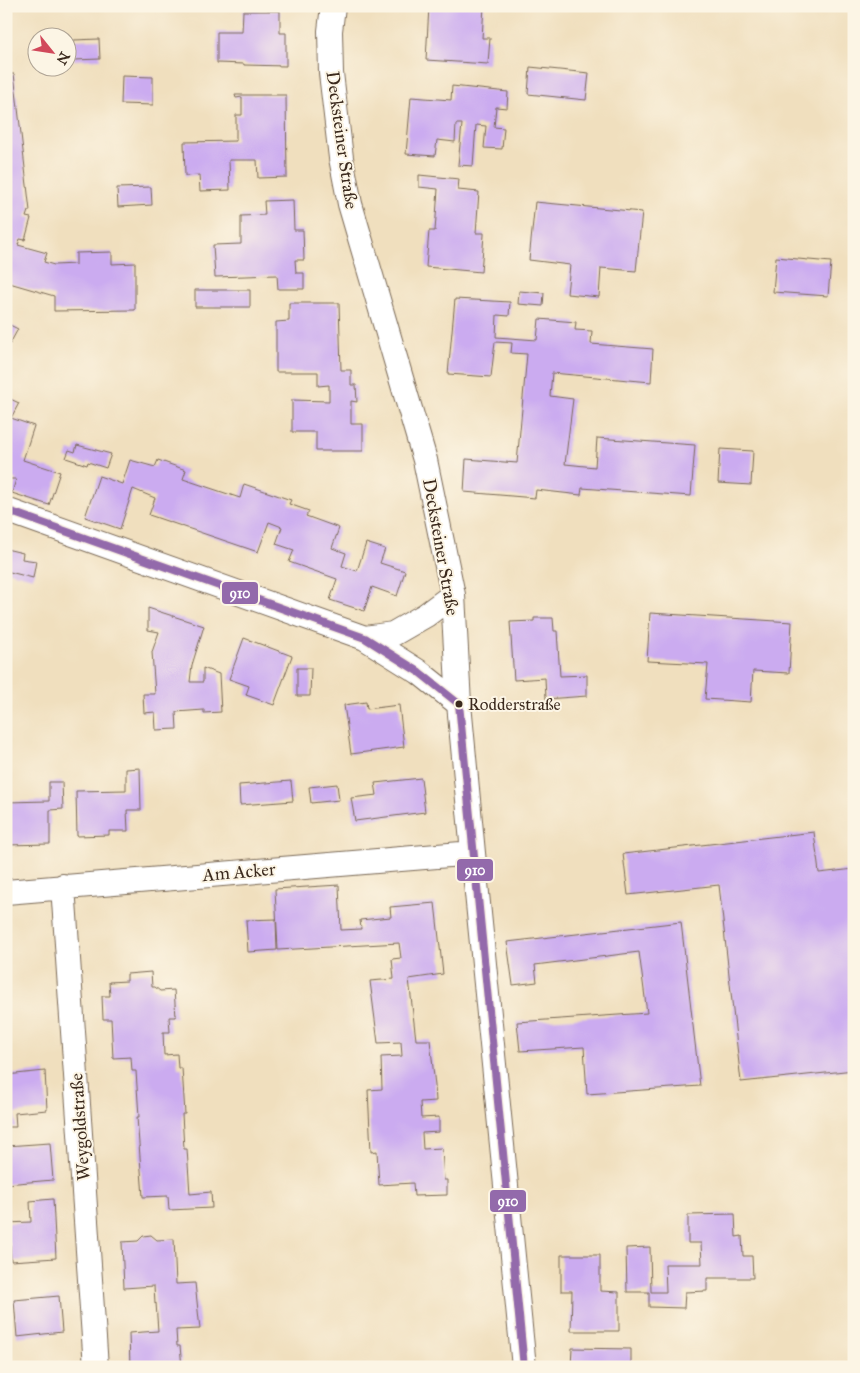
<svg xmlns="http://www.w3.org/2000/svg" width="860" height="1373" font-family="'IM FELL Great Primer',serif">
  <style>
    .building { fill: #cbabf0 }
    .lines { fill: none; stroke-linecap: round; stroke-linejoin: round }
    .minor-casing { stroke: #7a6956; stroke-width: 26 }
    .minor { stroke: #fff; stroke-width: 24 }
    .bus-1-casing { stroke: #fcf5e5; stroke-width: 11 }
    .bus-1 { stroke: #936aab; stroke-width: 8 }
    .bus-dot { fill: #3b2a1e; stroke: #fcf5e5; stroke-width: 2 }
    .labels { text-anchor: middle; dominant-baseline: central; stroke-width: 4; stroke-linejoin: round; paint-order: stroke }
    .bus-label { font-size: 17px; fill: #3b2a1e; stroke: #fcf5e5; text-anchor: start }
    .street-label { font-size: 18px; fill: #3b2a1e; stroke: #fcf5e5 }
    .line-badge { stroke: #fcf5e5; stroke-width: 2 }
    .badge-label { font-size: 14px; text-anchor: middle; font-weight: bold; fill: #fff }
  </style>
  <rect width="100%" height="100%" fill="#fcf5e5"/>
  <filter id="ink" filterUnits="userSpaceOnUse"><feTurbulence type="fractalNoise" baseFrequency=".02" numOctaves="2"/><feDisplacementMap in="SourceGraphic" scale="10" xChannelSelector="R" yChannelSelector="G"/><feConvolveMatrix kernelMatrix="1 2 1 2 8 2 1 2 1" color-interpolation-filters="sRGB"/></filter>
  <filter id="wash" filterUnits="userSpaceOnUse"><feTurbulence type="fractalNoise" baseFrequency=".0096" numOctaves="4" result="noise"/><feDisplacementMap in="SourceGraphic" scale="20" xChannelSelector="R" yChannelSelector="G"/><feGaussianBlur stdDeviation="1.12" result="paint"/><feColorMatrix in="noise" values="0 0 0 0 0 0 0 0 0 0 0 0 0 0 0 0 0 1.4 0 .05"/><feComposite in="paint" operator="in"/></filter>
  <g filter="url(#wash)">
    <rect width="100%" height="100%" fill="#f0dfbe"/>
    <g id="blocks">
      <!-- building -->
      <path class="building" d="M429,6H484L482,38H490L488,64L426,60Z
        M243,11H280V33H286V66L244,65V64L217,63V32H242Z
        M99,39L100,59L74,60V40Z
        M530,67L589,73L586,100L528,94Z
        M6,74H14L30,211H28L26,217L31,218L25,240L20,239L18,245L47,253L44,262L54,265L76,264V253L112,252V264L135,263V310L54,311V296L6,282Z
        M122,76L153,77V105L121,104Z
        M452,86L508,92L507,108L496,107L494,127L504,128L502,149L484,148L486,126L476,125L473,166L458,165L462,124H456L455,142L437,140L435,156L406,154L411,97L451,100Z
        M235,95H286L287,177L258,178L257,160H229L230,190L200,191L199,175L185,176L184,142L236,141V115H242V97L236,98Z
        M419,175L459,179L458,190L479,192L476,233H484V235L481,272L426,267L429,231H435L438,189L419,187Z
        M151,187L152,205L118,207L117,188Z
        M293,200L294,230H303L304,260H295L296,273H304V289H278L277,275L215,277L213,245L241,244V216L265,215L264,201Z
        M535,202L642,212L636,271L601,268L599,297L567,294L570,265L529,260Z
        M776,257L831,262L828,296L773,292Z
        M195,290H250V307H195Z
        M519,291L544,293L543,306L518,304Z
        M455,299L510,302L509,316L497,315L496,337L537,340L539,319L576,322L575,330L592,331L591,344L653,349L651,382L552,373L550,396L573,399L565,464L595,467L597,438L695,445L691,496L582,488L581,495L536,490L535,498L464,492L466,459L517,463L527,354L511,353L512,343L495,342L491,377L448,374Z
        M289,303H339L341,370H351V385H356L357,402L351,401V424H363V451H316V432H292V400L329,401V385L318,386V372H276V322L289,321Z
        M6,323L18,329L6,351Z
        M6,397L19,403L11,418L34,426L23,460L60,472L49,505L12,493L16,479H6Z
        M77,445L111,454L106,468L88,462L87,465L66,458L69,450L75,452Z
        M720,449L753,451L751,485L718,483Z
        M130,460L155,467L158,460L186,470L183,479L240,498L244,484L291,500L289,504L309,511L306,516L339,528L332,548L346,553L342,566L357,571L366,543L385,549L380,563L405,571L397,596L372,587L364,611L330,600L337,579L289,562L294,550L276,544L282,527L269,522L258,552L149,515L155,498L133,489L120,529L85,517L99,476L122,484Z
        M6,549L23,553L22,559L36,561L33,578L6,571Z
        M148,608L204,626L192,665L190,682H203V668L219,674L221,712L204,713V710L176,712L177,729L156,730L155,712L144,713L143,694H155L152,652L159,632L148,630Z
        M650,613L792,622L789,673L753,671L751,702L705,699L708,664L647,661Z
        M534,618H553L554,631H557L560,676L587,675V696L546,699L545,678L514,680L510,622L534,621Z
        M244,638L292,656L274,705L246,695L249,686L229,679Z
        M297,668H311L310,696H297Z
        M366,702L367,709L399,705L404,747L351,754L344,705Z
        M140,768L141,810H127L128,831H109V835L77,836L76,791L126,790V769Z
        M421,778L425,812L355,821L351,798L377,795L375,783Z
        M291,781L293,801L240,805L239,785Z
        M49,782H62L63,809L50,810V844L6,845V802L49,801Z
        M337,784L339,800L311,803L309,787Z
        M814,832L819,873L854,869V1070L741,1082L719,885L628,895L623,854Z
        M339,885L341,930L361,929L360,920L391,917L390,907L435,903L443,974L409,979L416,1040H430L435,1086L436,1101L420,1102L421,1118L439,1117V1132L422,1133L423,1149L442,1148L444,1180H447V1195L414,1196L413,1183L379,1185L377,1151L371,1152L368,1090L382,1089L381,1057L402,1056L401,1042L378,1043L370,981L394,979L392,959L401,958L399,943L278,950L275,889Z
        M276,919L277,950L248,952L246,920Z
        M681,922L700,1086L587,1094L584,1047L520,1051L517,1022L647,1013L639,952L535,965L537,982L513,985L507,942Z
        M151,972L152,987H155L160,991L174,990L176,1017H169L170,1032H163L164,1055L177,1054L178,1068H182L185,1114H182L184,1149H187L190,1194L211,1192L212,1208L169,1210L168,1196L143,1197L137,1117H139L136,1071H132L131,1057L113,1058L111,1019H103L102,996H110L109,982L127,981V974Z
        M45,1071L47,1110L15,1113L16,1127H6V1075Z
        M50,1143L53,1180L6,1184V1146Z
        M53,1199L56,1258L11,1261L10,1243H6V1223L31,1222L30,1201Z
        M735,1214L736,1237L742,1236L743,1256H752L753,1278H707V1291L685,1292L684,1308L649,1307V1292H627L626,1248L650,1247L651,1292H666L665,1264H702L701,1243H688V1215Z
        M151,1235L157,1240L174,1239L176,1284L195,1283L200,1329L176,1330L177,1346H180L182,1367H130L129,1333L158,1331L156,1303L155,1304L154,1286L124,1288L122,1242L138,1241L143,1236Z
        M561,1255H600V1291L619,1292V1331H571L572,1291H561Z
        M59,1296L62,1332L17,1337L14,1300Z
        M572,1348L631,1349V1366L571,1367Z"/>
    </g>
  </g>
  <g filter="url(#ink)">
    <use href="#blocks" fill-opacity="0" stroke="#7a6956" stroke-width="1"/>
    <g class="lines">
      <!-- minor casing -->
      <g class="minor-casing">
        <path id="minor" d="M333,6L330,31L331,73L341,158L350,204L425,460L453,595L459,704L473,853L524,1367
          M6,510L365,638L419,672L459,704
          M365,638L393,634L426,615L453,595
          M63,886L96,1367
          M6,892L473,853"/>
      </g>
      <!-- minor -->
      <use href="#minor" class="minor"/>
      <!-- bus-1 casing -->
      <g class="bus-1-casing">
        <path id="bus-1" d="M6,510L365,638L419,672L459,704
          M459,704L524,1367"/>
      </g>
      <!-- bus-1 -->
      <use href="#bus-1" class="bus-1"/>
    </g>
  </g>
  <!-- markers -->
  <circle class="bus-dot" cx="459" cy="704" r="4.5"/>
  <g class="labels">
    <!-- bus labels -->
    <g class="bus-label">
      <text x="468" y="704">Rodderstraße</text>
    </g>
    <!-- street labels -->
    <g class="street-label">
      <text transform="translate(342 140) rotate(82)">Decksteiner Straße</text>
      <text transform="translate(441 547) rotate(80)">Decksteiner Straße</text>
      <text transform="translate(239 872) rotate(-5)">Am Acker</text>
      <text transform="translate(80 1127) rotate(-94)">Weygoldstraße</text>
    </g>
  </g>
  <g class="line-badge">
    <rect x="221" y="581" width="38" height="24" rx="5" fill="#936aab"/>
    <rect x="456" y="858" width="38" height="24" rx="5" fill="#936aab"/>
    <rect x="489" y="1189" width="38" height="24" rx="5" fill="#936aab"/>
  </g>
  <g class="badge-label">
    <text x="240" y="598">910</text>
    <text x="475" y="875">910</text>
    <text x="508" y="1206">910</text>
  </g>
  <!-- margin -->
  <rect width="860" height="1373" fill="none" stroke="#fcf5e5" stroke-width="25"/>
  <!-- north arrow -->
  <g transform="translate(52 52) rotate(120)"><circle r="24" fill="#fcf5e5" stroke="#afa495"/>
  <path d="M0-4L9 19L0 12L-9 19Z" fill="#d1495b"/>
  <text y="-8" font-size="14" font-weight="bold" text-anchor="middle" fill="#3b2a1e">N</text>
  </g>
</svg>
